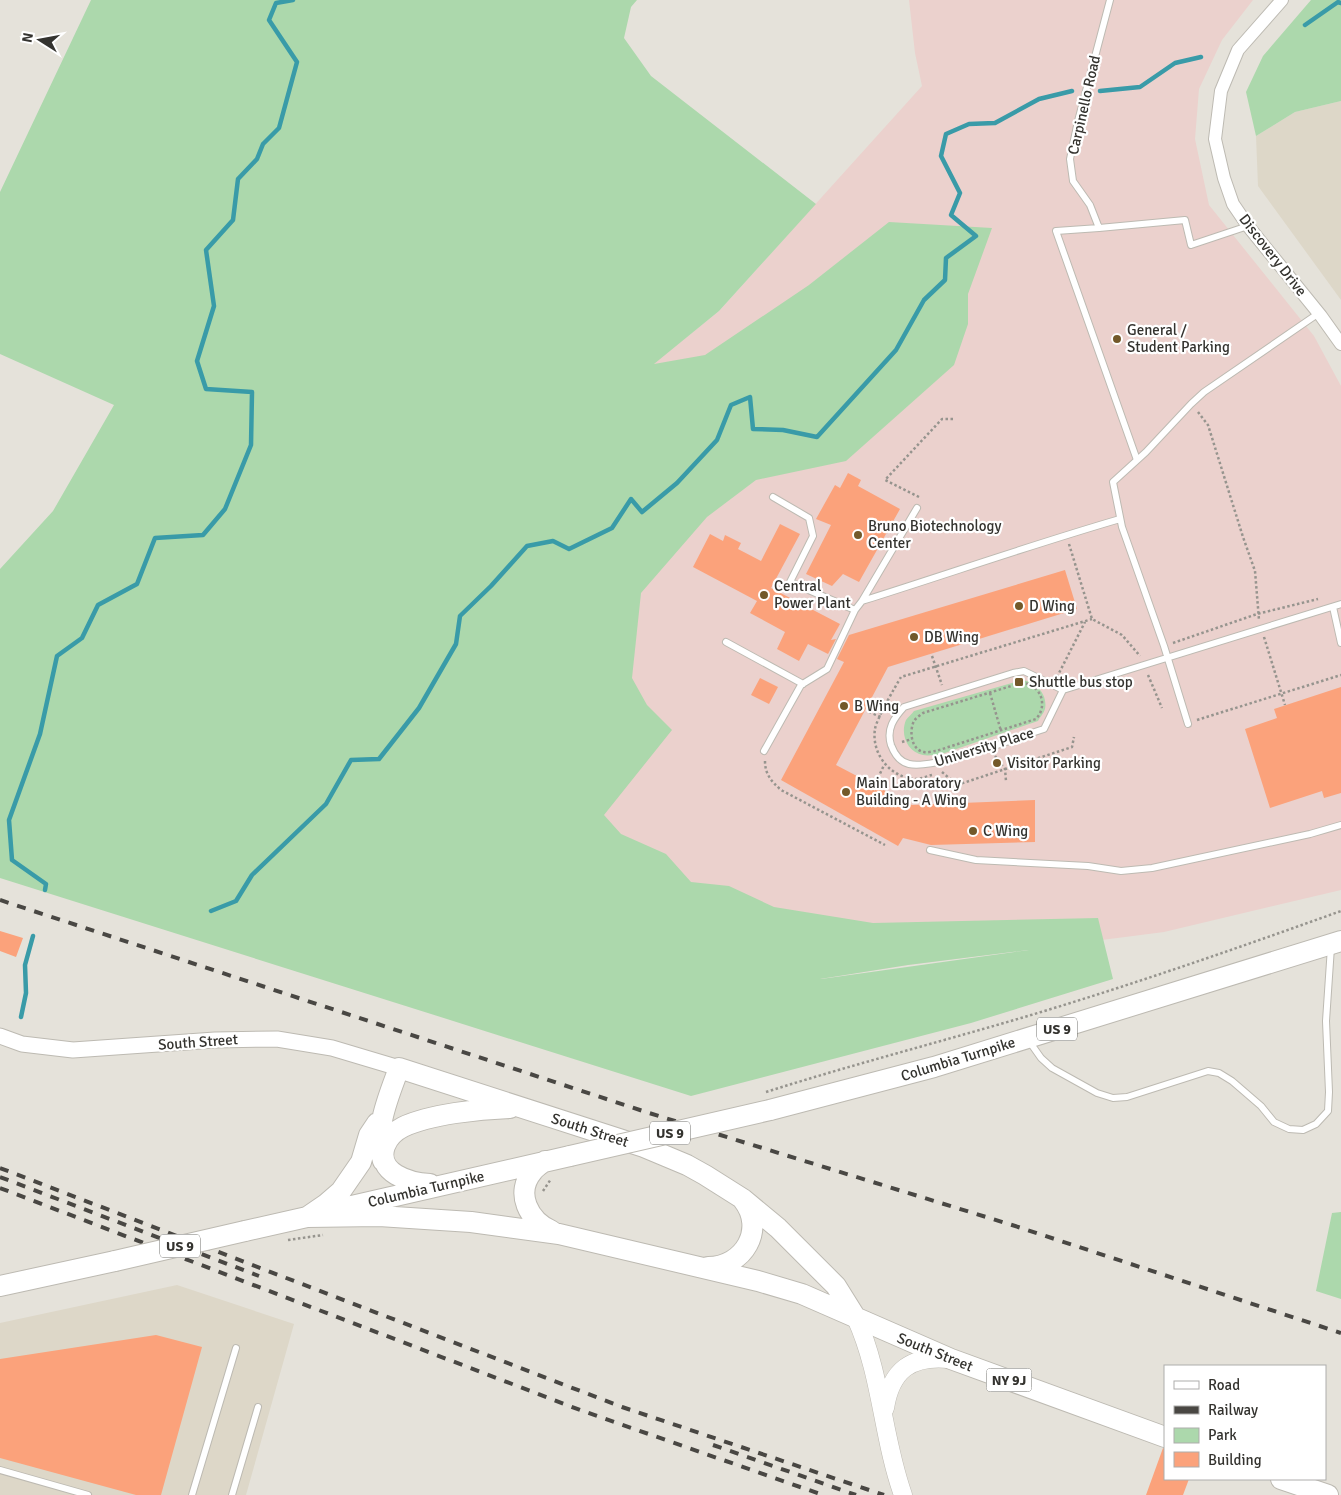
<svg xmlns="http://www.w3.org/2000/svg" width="1341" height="1495" font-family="Signika,sans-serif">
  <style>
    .built { fill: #ddd7c8 }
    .education { fill: #ebd1cd }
    .green { fill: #acd8ac; fill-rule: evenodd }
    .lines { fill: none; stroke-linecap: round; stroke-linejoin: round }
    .stream { stroke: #399ba8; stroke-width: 4.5 }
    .building { fill: #fba27b }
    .service-casing { stroke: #bdbab2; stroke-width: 8 }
    .minor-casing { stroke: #bdbab2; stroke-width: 14 }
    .tertiary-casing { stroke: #bdbab2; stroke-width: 17 }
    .secondary-casing { stroke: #bdbab2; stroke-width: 19 }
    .primary-casing { stroke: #bdbab2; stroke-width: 22 }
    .path { stroke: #96948e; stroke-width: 2.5; stroke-dasharray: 2.5 2.5; stroke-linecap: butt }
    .service { stroke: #fff; stroke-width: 6 }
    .minor { stroke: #fff; stroke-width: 12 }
    .tertiary { stroke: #fff; stroke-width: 15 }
    .secondary { stroke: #fff; stroke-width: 18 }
    .primary { stroke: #fff; stroke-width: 20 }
    .rail { stroke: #494743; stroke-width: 4; stroke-dasharray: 9 9; stroke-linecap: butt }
    .primary-bridge-casing { stroke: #bdbab2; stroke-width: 22; stroke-linecap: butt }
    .primary-bridge { stroke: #fff; stroke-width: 20 }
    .poi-dot { fill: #73592a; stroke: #fff; stroke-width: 2 }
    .labels { text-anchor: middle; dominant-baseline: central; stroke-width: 4.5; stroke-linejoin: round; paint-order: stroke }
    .shield { fill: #fff; stroke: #71706d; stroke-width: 1 }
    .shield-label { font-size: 14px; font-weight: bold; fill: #34332f }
    .street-label { font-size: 15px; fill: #34332f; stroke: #fff }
    .poi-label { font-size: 15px; fill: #34332f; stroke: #fff; text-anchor: start }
  </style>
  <rect width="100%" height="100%" fill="#e5e2da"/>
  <!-- built -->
  <path class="built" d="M1341,101V300L1258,186L1256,136L1295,112Z
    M177,1285L294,1324L246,1495H0V1323Z"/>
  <!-- education -->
  <path class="education" d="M909,0H1253L1222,40L1199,89L1195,139L1209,205L1314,336L1341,386V890L1164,932L908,965L767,987L596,954L393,573L719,311L922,86L915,53Z"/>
  <!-- green -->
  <path class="green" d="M91,0H637L631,7L624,38L651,76L816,204L719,311L654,364L705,355L809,285L889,222L992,228L968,294V324L954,365L846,461L756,480L707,517L641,593L632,678L647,705L672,730L604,815L621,834L666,854L691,882L729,886L774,907L873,923L1098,918L1113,979L971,1023L691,1096L0,878V569L53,511L114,405L0,354V192ZM1029,950L821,979H820L908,965Z
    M1311,0H1341V101L1295,112L1256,136L1246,92L1263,56Z
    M1022,680C1036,682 1048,694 1045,709C1044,713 1040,717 1038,721L939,755C934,755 927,756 923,755C907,752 900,734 906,720C908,717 912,714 914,711Z
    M1341,1212V1299L1316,1291L1332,1213Z"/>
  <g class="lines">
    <!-- stream -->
    <path class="stream" d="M1305,25L1338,2L1341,3
      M1100,91L1140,87L1175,63L1201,57
      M45,890L46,884L12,860L9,820L40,734L57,656L82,638L98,605L137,584L155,538L203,535L225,509L251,445L252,392L206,389L197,361L214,306L206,250L233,220L238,179L257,159L263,144L279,128L297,62L269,20L276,3L293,0
      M211,911L236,901L252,875L326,804L351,760L379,759L419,708L456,644L460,616L491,586L527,546L553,541L569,549L612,528L631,499L642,512L677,483L717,440L731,405L750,397L753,429L783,430L817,437L896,350L924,300L945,280L946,258L976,236L951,215L960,193L941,156L946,134L969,124L995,123L1039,99L1072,91
      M21,1017L26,993L25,965L33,936"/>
  </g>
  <!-- building -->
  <path class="building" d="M848,473L861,480L858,486L900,509L859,582L843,574L832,586L806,574L831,525L816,519L835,485L840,488Z
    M780,524L800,534L771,588L840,624L831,640L836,639L828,654L808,644L799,661L777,649L785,632L750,613L757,601L693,567L710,534L723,541L725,535L741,543L738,549L761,561Z
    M1065,570L1077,609L888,667L836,765L912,805L1035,800V842L931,845L903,838L898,846L781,780L844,662L837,659L849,635Z
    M760,678L778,687L769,704L751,695Z
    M1341,687V793L1324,798L1322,791L1270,808L1245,729L1277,718L1274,709Z
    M0,931L23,938L16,957L0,951Z
    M156,1335L202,1347L161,1495H136L0,1458V1359Z
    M1163,1448L1165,1449V1479H1189L1183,1495H1146Z"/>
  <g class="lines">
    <!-- service casing -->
    <g class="service-casing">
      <path id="service" d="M1110,0L1078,121L1070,159L1073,181L1090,205L1099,228L1185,220L1191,245L1248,226
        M1099,228L1056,231L1137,460
        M773,497L809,518L813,536L790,582L855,610
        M862,601C948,574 1034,544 1120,519
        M1333,607L1341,643
        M726,642L803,684
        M1063,690L1044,729C1016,738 934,770 909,764C900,762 894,753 891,745C886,729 894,718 904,707L1013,673L1024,671L1063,690L1341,604
        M1188,724L1164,646L1122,527L1113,482L1146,452L1191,404L1204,392L1319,313
        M764,751L801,685L827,669L855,610L862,601L917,508
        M930,850L976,860L1088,866L1121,871L1152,868L1310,834L1341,825
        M1029,1041L1041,1058L1052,1068L1097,1093L1113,1098L1127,1097L1208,1071L1219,1073L1232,1081L1261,1106L1274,1122L1289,1129L1303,1130L1316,1124L1328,1111L1329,1092L1326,1021L1331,947
        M0,1470L88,1495
        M192,1495L236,1348
        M232,1495L258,1407"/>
    </g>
    <!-- minor casing -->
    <g class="minor-casing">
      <path id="minor" d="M1282,0L1238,50L1221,91L1215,139L1224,178L1233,204L1248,226L1321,316L1341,344"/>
    </g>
    <!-- tertiary casing -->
    <g class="tertiary-casing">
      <path id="tertiary" d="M0,1036L22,1044L73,1050L215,1040L277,1039L332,1048L399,1068"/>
    </g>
    <!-- secondary casing -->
    <g class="secondary-casing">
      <path id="secondary" d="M856,1318C882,1376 882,1436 903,1495
        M885,1408C891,1370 911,1355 950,1359"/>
    </g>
    <!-- primary casing -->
    <g class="primary-casing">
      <path id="primary" d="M770,1110L934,1067L1341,941
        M383,1161C374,1129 388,1098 399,1068L644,1147L687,1165L705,1175L743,1199L778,1228L836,1286L856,1318
        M545,1161C541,1164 536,1167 533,1171C514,1193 529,1221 552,1231
        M430,1184C410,1183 375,1173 385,1146C388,1138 395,1131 403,1127C430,1114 480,1109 510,1108
        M343,1208L570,1156
        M307,1217L326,1204L341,1191L361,1162L369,1135L377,1123
        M245,1231L307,1217L379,1216L471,1222L559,1234L758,1281L802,1294L951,1359L1165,1437
        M708,1267C744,1267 766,1229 743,1200
        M0,1286L115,1261
        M1281,1479L1328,1495"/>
    </g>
    <!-- path -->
    <path class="path" d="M1198,412L1208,425L1243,537L1255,571L1259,620
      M919,497L885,480L942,419H954
      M1069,544L1092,619L1122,635L1140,656
      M1264,637L1285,705
      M1173,643L1257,614L1318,599
      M932,656L942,685
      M1148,675L1162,708
      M1057,677L1085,622
      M1021,683C1040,683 1049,705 1036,719L936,751C933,751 927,753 924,752C911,750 909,731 914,721C916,718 920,715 923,713Z
      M990,693L1001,731
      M869,712L881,717
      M1197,720L1341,675
      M902,742L912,739
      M995,756L1005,769L1006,781
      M765,761C765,774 771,781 781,790L885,845
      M942,772L957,785L1072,747L1074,737
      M932,775C927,776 921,779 917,779C891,779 871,754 875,729C876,720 895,687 901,677L1092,619
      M878,778L884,765
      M766,1092C851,1065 936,1043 1021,1018C1129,986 1235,949 1341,911
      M543,1191L551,1179
      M288,1240L323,1235"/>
    <!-- service -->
    <use href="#service" class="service"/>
    <!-- minor -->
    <use href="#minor" class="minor"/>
    <!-- tertiary -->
    <use href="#tertiary" class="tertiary"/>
    <!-- secondary -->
    <use href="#secondary" class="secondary"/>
    <!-- primary -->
    <use href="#primary" class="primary"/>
    <!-- rail -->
    <path class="rail" d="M0,900L649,1113L1012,1225L1341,1333
      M0,1168L622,1407L884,1495
      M0,1177L259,1276
      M0,1188L580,1410L823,1495
      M713,1445L856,1495"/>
    <!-- primary-bridge casing -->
    <g class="primary-bridge-casing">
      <path id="primary-bridge" d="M570,1156L770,1110
        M115,1261L245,1231"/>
    </g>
    <!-- primary-bridge -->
    <use href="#primary-bridge" class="primary-bridge"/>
  </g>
  <!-- markers -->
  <g class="poi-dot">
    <circle cx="1117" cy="339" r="5"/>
    <circle cx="858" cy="535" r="5"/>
    <circle cx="764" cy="595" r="5"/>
    <circle cx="1019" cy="606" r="5"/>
    <circle cx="914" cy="637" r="5"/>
    <rect x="1014" y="677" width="10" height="10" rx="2.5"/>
    <circle cx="844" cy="706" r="5"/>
    <circle cx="997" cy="763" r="5"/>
    <circle cx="846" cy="792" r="5"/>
    <circle cx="973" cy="831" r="5"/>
  </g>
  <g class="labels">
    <!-- shield labels -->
    <g class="shield">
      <rect x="1037" y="1017.5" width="40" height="23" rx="4"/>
      <rect x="650" y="1121.5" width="40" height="23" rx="4"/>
      <rect x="160" y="1234.5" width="40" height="23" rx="4"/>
      <rect x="986.5" y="1368.5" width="45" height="23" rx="4"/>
    </g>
    <g class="shield-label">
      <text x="1057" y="1029">US 9</text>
      <text x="670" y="1133">US 9</text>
      <text x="180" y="1246">US 9</text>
      <text x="1009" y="1380">NY 9J</text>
    </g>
    <!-- street labels -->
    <g class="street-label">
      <text transform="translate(1084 105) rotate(-77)">Carpinello Road</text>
      <text transform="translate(1273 255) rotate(52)">Discovery Drive</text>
      <text transform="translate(984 747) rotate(-17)">University Place</text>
      <text transform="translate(198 1042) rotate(-4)">South Street</text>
      <text transform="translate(958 1059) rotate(-17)">Columbia Turnpike</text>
      <text transform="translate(590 1130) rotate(18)">South Street</text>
      <text transform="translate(426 1189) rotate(-13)">Columbia Turnpike</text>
      <text transform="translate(935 1352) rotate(22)">South Street</text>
    </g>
    <!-- poi labels -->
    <g class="poi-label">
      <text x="1127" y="330">General /<tspan x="1127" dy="17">Student Parking</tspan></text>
      <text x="868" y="526">Bruno Biotechnology<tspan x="868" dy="17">Center</tspan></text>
      <text x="774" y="586">Central<tspan x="774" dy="17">Power Plant</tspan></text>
      <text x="1029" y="606">D Wing</text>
      <text x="924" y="637">DB Wing</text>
      <text x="1029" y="682">Shuttle bus stop</text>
      <text x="854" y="706">B Wing</text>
      <text x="1007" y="763">Visitor Parking</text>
      <text x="856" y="783">Main Laboratory<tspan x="856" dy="17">Building - A Wing</tspan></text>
      <text x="983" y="831">C Wing</text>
    </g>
  </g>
  <!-- legend -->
  <rect x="1164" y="1365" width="162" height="115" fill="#ffffff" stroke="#aeadac"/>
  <rect x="1174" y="1381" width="25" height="8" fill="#ffffff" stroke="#aeadac"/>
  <text x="1208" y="1390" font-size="15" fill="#34332f">Road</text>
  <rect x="1174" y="1406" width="25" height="8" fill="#494743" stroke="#aeadac"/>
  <text x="1208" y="1415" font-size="15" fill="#34332f">Railway</text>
  <rect x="1174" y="1428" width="25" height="15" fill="#acd8ac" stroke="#aeadac"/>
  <text x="1208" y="1440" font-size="15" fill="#34332f">Park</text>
  <rect x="1174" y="1452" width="25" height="15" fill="#fba27b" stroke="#aeadac"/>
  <text x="1208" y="1465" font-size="15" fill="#34332f">Building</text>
  <!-- north arrow -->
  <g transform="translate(40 40) rotate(281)" stroke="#ffffff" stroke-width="4" paint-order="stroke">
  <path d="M0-4L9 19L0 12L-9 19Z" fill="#34332f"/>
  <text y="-8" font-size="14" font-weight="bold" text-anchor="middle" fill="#34332f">N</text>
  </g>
</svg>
